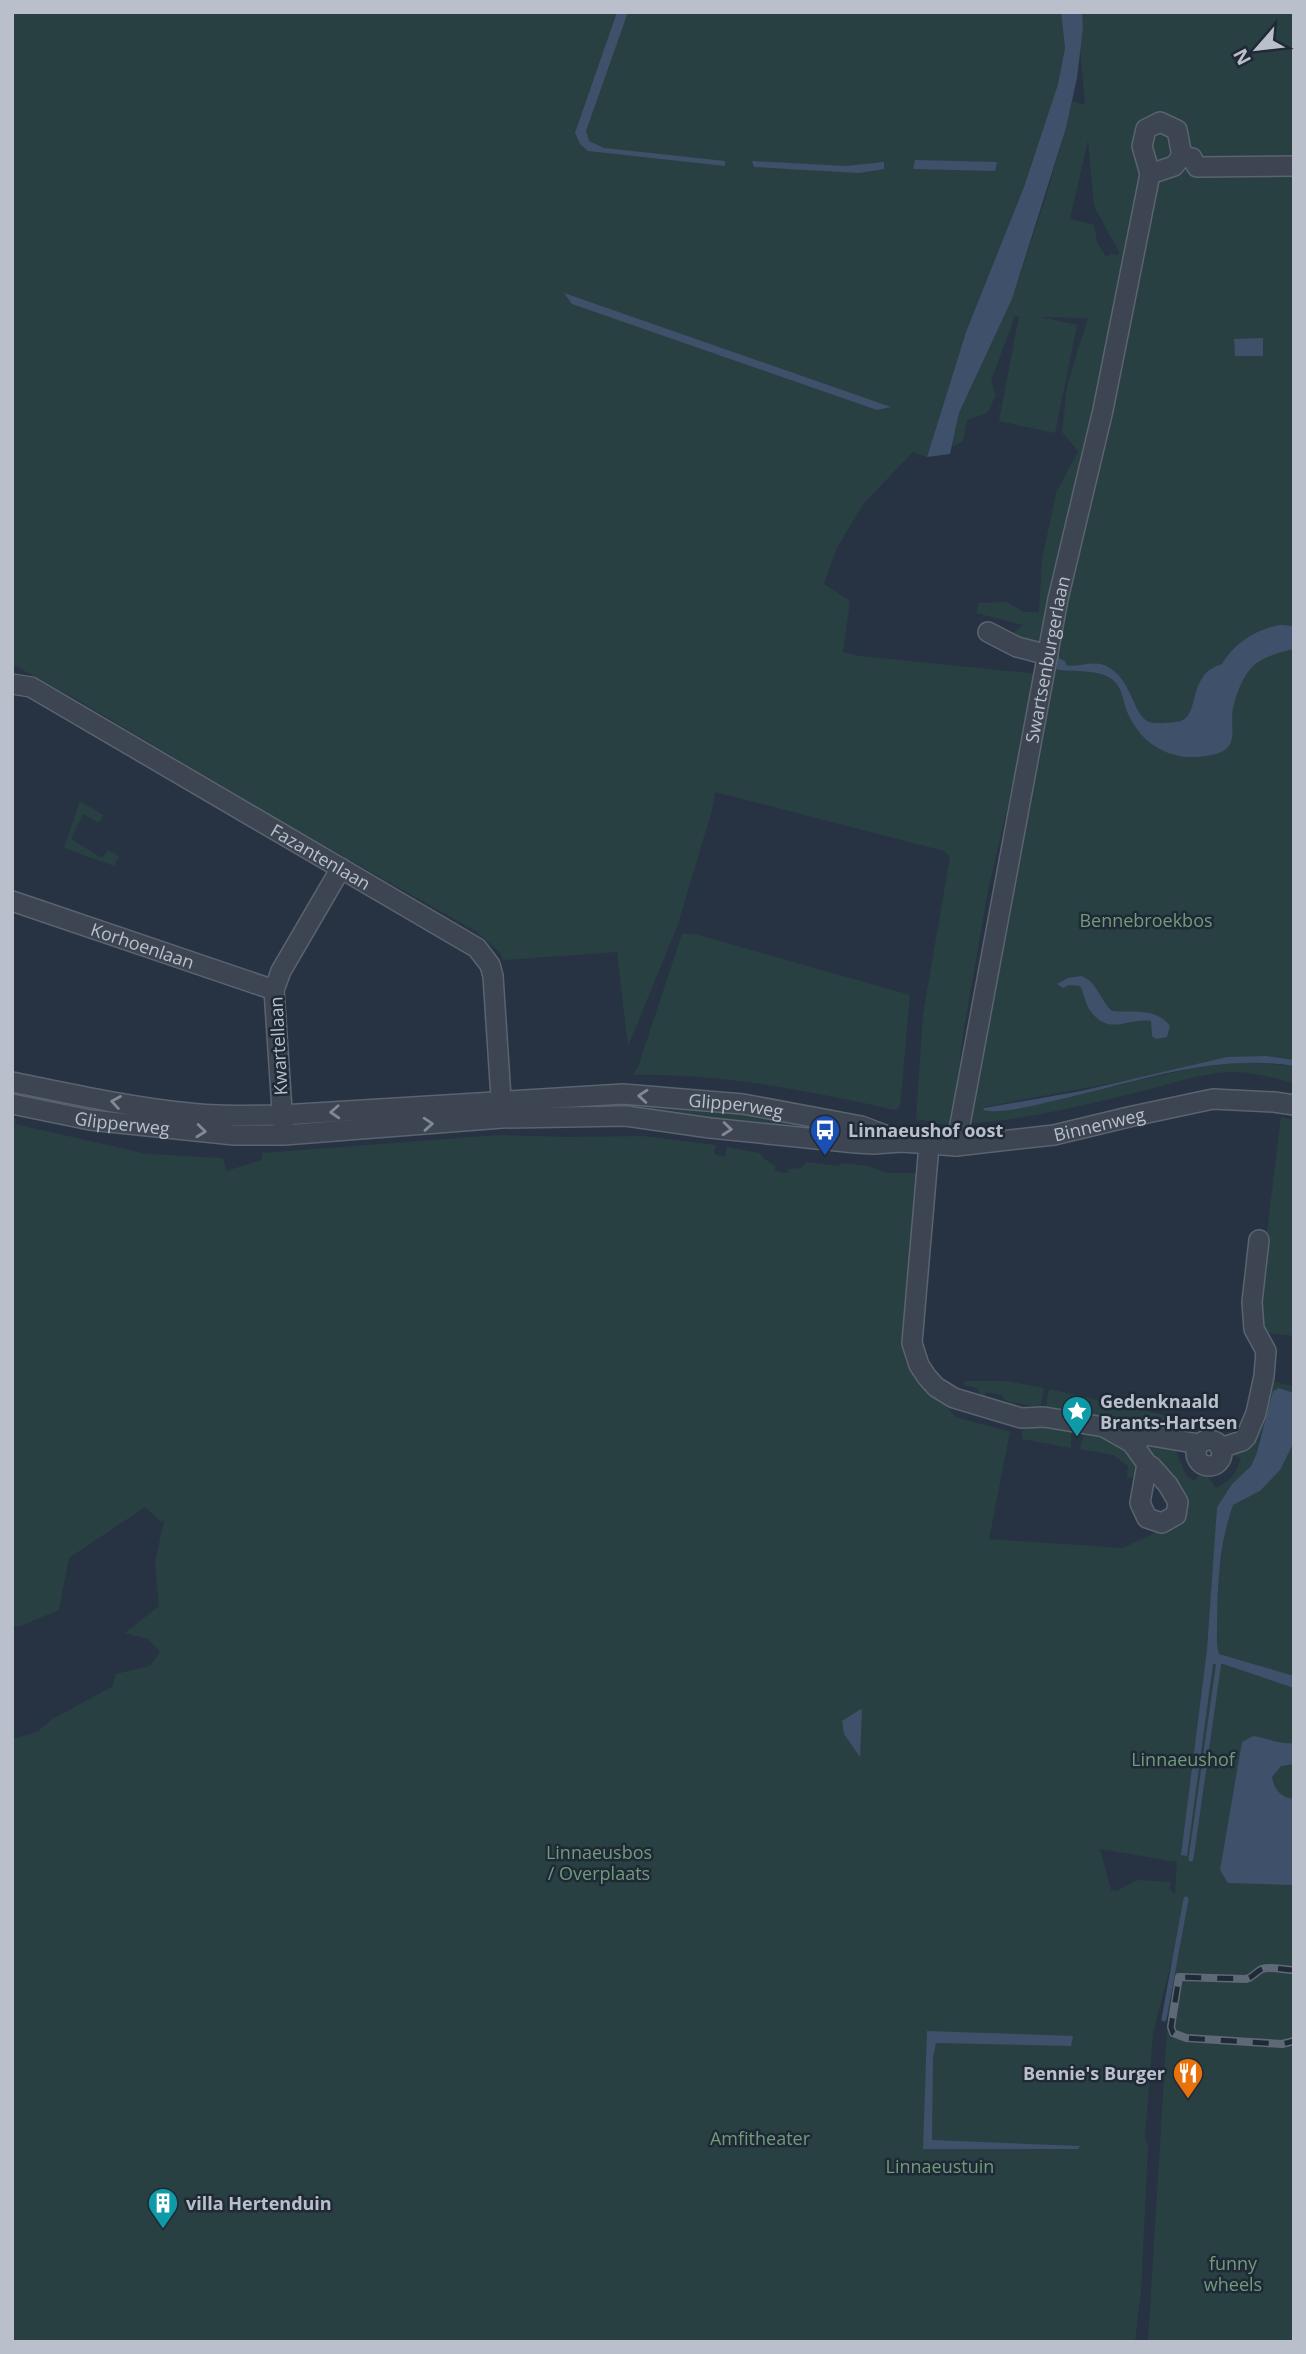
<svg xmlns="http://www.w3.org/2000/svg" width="1306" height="2354" font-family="'Open Sans',sans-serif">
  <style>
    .green { fill: #294043; fill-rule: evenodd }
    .water { fill: #3e506a }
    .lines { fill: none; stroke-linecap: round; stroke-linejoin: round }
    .stream { stroke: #3e506a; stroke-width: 5 }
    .minor-casing { stroke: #5a636f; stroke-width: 22 }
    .minor { stroke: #3c4551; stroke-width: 19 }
    .rail-casing { stroke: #5e6978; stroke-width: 8 }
    .rail { stroke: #202a37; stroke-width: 5; stroke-dasharray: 16; stroke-linecap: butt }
    .oneway { stroke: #818994 }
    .labels { text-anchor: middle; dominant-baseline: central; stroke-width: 5; stroke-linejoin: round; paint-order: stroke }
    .street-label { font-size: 18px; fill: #b9c0cb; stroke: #202a37 }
    .park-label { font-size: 18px; fill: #709c7a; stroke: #202a37 }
    .poi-label { font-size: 18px; font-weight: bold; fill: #b9c0cb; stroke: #202a37; text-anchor: start }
  </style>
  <rect width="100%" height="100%" fill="#273342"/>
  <!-- green -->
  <path class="green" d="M12,12H1061L1065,48L1058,84L1024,187L966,332L927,457L913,452L863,504L837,548L824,584L850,601L843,652L860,656L1038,674L988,891L963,1034L952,1126L916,1119L923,1014L950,857L944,851L715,792L712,810L677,927L628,1046L617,952L503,960L500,953L477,932L288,825L81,702L12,664Z
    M1077,12H1294V1063L1256,1056L984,1107L995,1111L1036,1104L1198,1067L1246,1062L1294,1066V1083C1273,1078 1252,1071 1231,1072C1201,1073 1171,1084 1142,1091C1085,1105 1027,1120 969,1123L1046,647L1035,640L1018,644L1005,640L1023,625L976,613L979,603L1006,602L1024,612H1039L1042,560L1056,493L1078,451L1062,432L1067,386L1088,318L1041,317L1077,325L1055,433L999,421L1019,316H1015L991,381L996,395L987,413L967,420L963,441L952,447L959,413L1012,299L1046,196L1066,128L1072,101L1085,105ZM1088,140L1094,206L1119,252L1118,255L1111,254L1106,257L1097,242L1094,225L1070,219Z
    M80,801L103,815L99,823L83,814L71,839L102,858L108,850L119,856L114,866L64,848Z
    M682,934H695L910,995L900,1107L895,1110C810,1091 719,1073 632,1075L638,1067Z
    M635,1099L815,1123L865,1139L738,1121L638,1113Z
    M1281,1117L1294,1120V1336L1269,1333L1257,1314Z
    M12,1119H16L15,1124L147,1154L223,1158L226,1171L262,1160V1153L499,1135L567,1137L643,1136L716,1145L714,1154L725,1157L727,1147L760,1153L763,1158L775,1166V1171L787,1173L789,1169L800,1168L807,1162L840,1166L841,1163L869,1166L887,1173H918L914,1372L956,1417L1010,1432L989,1539L1123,1548L1179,1521L1135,1436L1174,1447L1186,1475L1194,1481L1202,1472H1204L1216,1488C1230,1481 1237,1473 1241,1458L1232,1455L1268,1384L1276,1382L1294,1387V1393L1279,1388L1259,1439L1256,1455L1251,1466L1232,1484L1217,1507L1216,1524L1220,1568L1226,1525L1233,1505L1260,1491L1294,1442V2342H1148L1171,1963L1153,2033L1145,2137L1148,2146L1141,2292L1135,2342H12V1739L37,1732L52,1719L112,1687L116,1674L150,1666L160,1652L148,1639L125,1633L159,1606L155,1564L164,1519L161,1522L145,1507L69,1558L59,1610L20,1626H12ZM1100,1849L1177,1862L1175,1894L1169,1888L1171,1882L1137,1880L1116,1891L1111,1890Z
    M964,1381H1006L1044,1388L1040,1408L1006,1401L1001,1395L986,1392L983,1401L977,1388L964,1385Z
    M1049,1389L1186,1420L1185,1432L1046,1407Z
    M1028,1424L1071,1428V1448L1022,1439V1431Z
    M1085,1429L1111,1433L1140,1458L1138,1478L1127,1477L1128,1466L1113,1455L1080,1449Z"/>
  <!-- water -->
  <path class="water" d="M617,12H628L586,131L589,141L604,148L725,161V166L588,151L580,144L575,133Z
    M1061,12H1082L1083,27L1077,78L1066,128L1012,299L959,413L950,454L927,457L966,332L1024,187L1058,84L1065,48Z
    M915,160L997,162L995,171L913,169Z
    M752,161L846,166L884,162V169L859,173L754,167Z
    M564,293L891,407L877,410L572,304Z
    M1263,338V356H1235L1234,339Z
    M1280,625L1294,626V649C1281,652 1265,656 1254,665C1243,675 1236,694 1233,708C1229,728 1242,750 1211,755C1175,763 1144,748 1128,714C1123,703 1123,688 1113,680C1099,668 1072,673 1056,669L1058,658L1065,661L1066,665C1080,668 1095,659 1108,667C1133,681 1132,714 1149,722C1156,724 1169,723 1176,722C1203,720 1184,675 1222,664C1234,643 1257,629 1280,625Z
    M1081,976C1096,980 1100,1000 1112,1011C1132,1013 1156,1007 1170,1026L1167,1037L1156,1039L1152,1036L1151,1021C1128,1017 1111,1036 1092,1013C1085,1005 1085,995 1080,986L1069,985L1063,988L1057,984L1068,978Z
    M1266,1056L1294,1060V1066C1213,1053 1135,1083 1057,1100C1038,1104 1002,1115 983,1110L984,1108L1081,1091L1227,1057Z
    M1279,1388L1294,1393V1442L1280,1470L1260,1491L1233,1505C1217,1550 1217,1598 1217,1645L1219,1654L1294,1676V1688L1223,1664H1213L1187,1856L1181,1855L1207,1650L1217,1507L1232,1484L1251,1466L1256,1455L1273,1391Z
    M861,1709L862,1711L860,1757L844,1734L842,1721Z
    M1253,1736C1268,1738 1279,1745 1294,1743V1764L1281,1766L1272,1777C1274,1789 1281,1798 1294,1799V1885L1228,1883L1220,1870L1242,1742Z
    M927,2031L1073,2036L1071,2046L936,2043L933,2058L932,2140L1080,2146L1078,2149H923Z"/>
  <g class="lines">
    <!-- stream -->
    <path class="stream" d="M1191,1859L1219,1661
      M1164,2019L1186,1899"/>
    <!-- minor casing -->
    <g class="minor-casing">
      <g id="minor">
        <path d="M1150,174L1142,146L1146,129L1160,122L1177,130L1182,156"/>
        <path d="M988,632L1017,647L1048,655"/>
        <path id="s1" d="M12,684L31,687L477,948L490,965L493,976L502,1113"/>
        <path id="s2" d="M12,901L274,990"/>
        <path id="s3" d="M12,1082C71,1094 130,1107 189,1113C220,1117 251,1115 282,1115L623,1094L743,1104L861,1126L898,1140"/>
        <path id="s4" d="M12,1104L90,1120L234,1135H284L502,1118L626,1116L710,1128L856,1143L873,1144L902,1142L956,1146L1054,1135L1133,1116L1213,1099L1274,1102L1294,1105"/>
        <path d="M283,1125L274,990L281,971L341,868"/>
        <path d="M929,1145L912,1343L919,1365L927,1377L936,1387L954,1398L1021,1418L1044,1417L1104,1427L1132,1443L1147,1464L1152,1467L1168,1485L1178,1502L1176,1515L1162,1523L1147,1518L1140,1503L1147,1464"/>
        <path id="s5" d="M956,1146L1058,599L1103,410L1150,174L1174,166L1182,156L1192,158L1197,167L1294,166"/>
        <circle cx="1209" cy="1453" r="13"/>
        <path d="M1132,1443L1146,1435L1199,1444"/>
        <path d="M1220,1448L1242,1441L1246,1437L1256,1413L1264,1376L1266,1351L1254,1329L1252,1302L1259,1240"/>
      </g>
    </g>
    <!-- minor -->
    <use href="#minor" class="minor"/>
    <!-- rail casing -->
    <g class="rail-casing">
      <path id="rail" d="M1294,1970C1285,1970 1270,1966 1262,1969C1255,1972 1254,1977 1246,1979L1179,1977L1171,2027L1173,2033L1186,2038L1282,2044L1294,2041"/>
    </g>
    <!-- rail -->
    <use href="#rail" class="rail"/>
  </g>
  <!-- one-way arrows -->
  <defs><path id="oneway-chevron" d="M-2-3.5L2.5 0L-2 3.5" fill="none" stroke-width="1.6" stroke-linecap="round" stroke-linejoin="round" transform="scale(1.75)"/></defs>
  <g class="oneway">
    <use href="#oneway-chevron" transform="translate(643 1096) rotate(-175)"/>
    <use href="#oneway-chevron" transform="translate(116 1102) rotate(-171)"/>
    <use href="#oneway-chevron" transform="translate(335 1112) rotate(177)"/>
    <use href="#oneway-chevron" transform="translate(428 1124) rotate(-4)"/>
    <use href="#oneway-chevron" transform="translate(727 1129) rotate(5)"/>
    <use href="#oneway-chevron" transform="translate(201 1131) rotate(6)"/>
  </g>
  <!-- icons -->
  <defs>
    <g id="bus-pin" transform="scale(1.575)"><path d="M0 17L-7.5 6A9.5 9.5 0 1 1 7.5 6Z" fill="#1a4fb4" stroke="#202a37"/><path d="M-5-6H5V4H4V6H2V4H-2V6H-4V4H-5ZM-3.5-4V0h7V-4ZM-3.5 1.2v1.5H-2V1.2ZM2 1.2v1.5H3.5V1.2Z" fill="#fff"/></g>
    <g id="sight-pin" transform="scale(1.575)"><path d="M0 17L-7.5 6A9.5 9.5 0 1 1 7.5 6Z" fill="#0f9aa8" stroke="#202a37"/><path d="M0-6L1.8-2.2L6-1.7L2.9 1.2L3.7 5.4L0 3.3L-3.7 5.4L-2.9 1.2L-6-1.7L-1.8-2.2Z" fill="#fff"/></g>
    <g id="restaurant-pin" transform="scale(1.575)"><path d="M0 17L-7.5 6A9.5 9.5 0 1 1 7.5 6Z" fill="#e8710a" stroke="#202a37"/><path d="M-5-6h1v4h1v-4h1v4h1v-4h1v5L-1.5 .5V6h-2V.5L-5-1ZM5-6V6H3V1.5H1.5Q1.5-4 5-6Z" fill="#fff"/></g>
    <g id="building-pin" transform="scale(1.575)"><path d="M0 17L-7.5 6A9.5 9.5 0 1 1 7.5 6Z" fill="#0f9aa8" stroke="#202a37"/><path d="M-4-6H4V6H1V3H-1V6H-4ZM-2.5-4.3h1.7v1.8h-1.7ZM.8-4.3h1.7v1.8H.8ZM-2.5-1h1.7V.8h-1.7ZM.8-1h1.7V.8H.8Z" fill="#fff"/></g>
  </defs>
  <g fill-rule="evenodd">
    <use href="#bus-pin" x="825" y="1130"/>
    <use href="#sight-pin" x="1077" y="1411"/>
    <use href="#restaurant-pin" x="1188" y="2073"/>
    <use href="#building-pin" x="163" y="2203"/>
  </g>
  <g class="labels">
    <!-- street labels -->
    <g class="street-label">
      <text stroke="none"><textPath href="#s5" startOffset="495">Swartsenburgerlaan</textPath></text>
      <text stroke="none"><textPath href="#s1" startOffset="355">Fazantenlaan</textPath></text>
      <text stroke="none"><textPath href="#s2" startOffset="138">Korhoenlaan</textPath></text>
      <text transform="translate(278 1046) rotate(-93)">Kwartellaan</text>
      <text stroke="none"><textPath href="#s3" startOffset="728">Glipperweg</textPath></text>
      <text stroke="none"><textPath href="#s4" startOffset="112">Glipperweg</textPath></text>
      <text stroke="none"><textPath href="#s4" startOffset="1094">Binnenweg</textPath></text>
    </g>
    <!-- park labels -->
    <g class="park-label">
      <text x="1146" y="920">Bennebroekbos</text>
      <text x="1183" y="1759">Linnaeushof</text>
      <text x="599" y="1852">Linnaeusbos<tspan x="599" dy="21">/ Overplaats</tspan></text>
      <text x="760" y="2138">Amfitheater</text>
      <text x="940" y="2166">Linnaeustuin</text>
      <text x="1233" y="2263">funny<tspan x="1233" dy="21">wheels</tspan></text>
    </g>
    <!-- poi labels -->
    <g class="poi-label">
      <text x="848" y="1130">Linnaeushof oost</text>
      <text x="1100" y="1401">Gedenknaald<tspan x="1100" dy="21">Brants-Hartsen</tspan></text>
      <text x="1165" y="2073" text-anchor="end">Bennie's Burger</text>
      <text x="186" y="2203">villa Hertenduin</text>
    </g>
  </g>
  <!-- border -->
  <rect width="1306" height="2354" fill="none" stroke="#b9c0cb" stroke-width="28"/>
  <!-- north arrow -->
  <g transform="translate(1257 49) rotate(242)" stroke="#202a37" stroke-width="5" paint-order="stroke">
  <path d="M0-5L12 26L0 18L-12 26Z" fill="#b9c0cb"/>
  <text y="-10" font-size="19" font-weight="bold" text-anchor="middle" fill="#b9c0cb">N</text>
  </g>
</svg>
